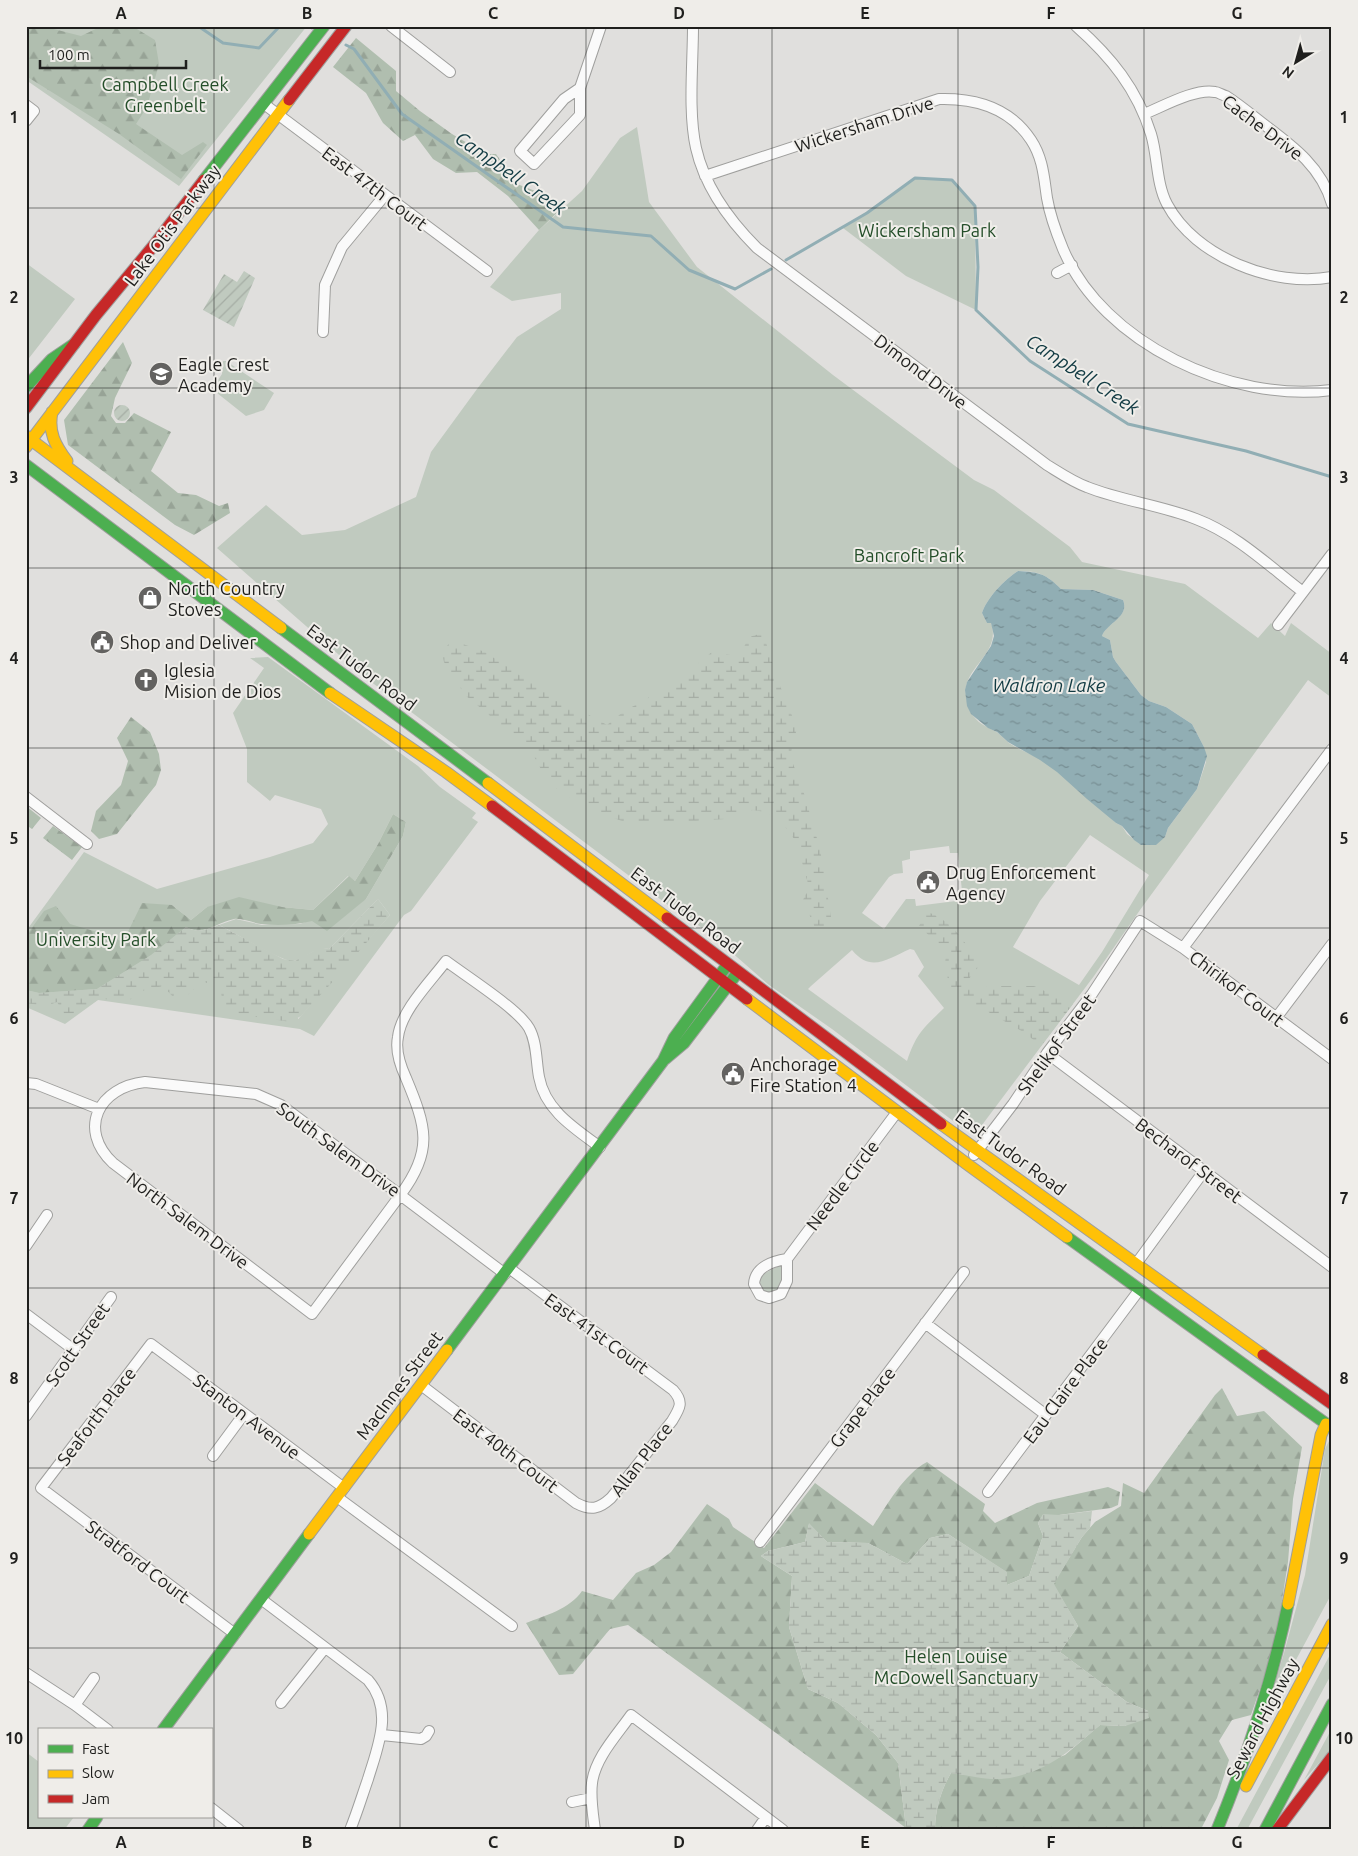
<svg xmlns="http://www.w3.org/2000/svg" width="1358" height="1856" font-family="Ubuntu,sans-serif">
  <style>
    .green { fill: #c0cabf; fill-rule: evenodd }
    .forest { fill: url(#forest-firs) }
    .wetland { fill: url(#wetland-marsh) }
    .garden { fill: url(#garden-furrows) }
    .water { fill: url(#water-ripples) }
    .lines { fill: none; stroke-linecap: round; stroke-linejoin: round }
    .stream { stroke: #91aeb4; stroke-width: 3 }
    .street-casing { stroke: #9f9f9d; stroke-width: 12 }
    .fast-casing { stroke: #9f9f9d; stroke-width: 13 }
    .slow-casing { stroke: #9f9f9d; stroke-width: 13 }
    .jam-casing { stroke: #9f9f9d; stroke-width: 13 }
    .street { stroke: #fafafa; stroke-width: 10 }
    .fast { stroke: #4caf50; stroke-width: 11 }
    .slow { stroke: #ffc107; stroke-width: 11 }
    .jam { stroke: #c62828; stroke-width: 11 }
    .grid { fill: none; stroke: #1f1f1d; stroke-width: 1; stroke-opacity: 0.55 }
    .labels { text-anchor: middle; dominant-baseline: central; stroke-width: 4; stroke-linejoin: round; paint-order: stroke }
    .park-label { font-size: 18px; fill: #244e29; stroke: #efede9 }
    .street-label { font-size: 18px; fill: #1f1f1d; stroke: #efede9 }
    .poi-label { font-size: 18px; fill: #1f1f1d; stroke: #efede9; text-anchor: start }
    .water-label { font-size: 19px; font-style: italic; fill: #123b43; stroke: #efede9 }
    .neatline { fill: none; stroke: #1f1f1d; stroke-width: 2 }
    .grid-label { font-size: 16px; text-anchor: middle; font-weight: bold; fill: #1f1f1d }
  </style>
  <defs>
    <pattern id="forest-firs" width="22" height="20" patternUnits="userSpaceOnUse" patternTransform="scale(1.25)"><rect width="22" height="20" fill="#b0beaf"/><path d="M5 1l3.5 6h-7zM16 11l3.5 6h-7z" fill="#97a396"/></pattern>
    <pattern id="wetland-marsh" width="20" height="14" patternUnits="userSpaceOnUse" patternTransform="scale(1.25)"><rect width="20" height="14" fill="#c0cabf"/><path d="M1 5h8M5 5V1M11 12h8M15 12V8" fill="none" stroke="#a5ada4"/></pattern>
    <pattern id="garden-furrows" width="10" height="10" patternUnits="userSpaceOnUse" patternTransform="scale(1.25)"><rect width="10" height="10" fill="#c0cabf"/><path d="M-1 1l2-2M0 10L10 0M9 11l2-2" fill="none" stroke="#a5ada4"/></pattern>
    <pattern id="water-ripples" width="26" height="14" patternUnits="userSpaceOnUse" patternTransform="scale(1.25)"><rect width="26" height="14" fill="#91aeb4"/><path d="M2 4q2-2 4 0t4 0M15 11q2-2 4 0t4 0" fill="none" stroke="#768d92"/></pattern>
  </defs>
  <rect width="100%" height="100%" fill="#e0dfdd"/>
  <!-- green -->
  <path class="green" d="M26,26H307L179,186L26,80Z
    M637,127L649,202L697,267L833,375L974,480L994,490L1070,547L1082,562L1185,584L1258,638L1271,623L1285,636L1291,623L1332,654V698L1308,680L1140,910L1094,976L979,1129L972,1133L965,1130L832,1029L769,985L713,936L687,917L668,905L362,675L217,548L266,505L302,535L345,530L416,497L431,452L477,389L517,337L561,309V293L512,301L490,287L539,230L582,191L620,138ZM1018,571C1039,571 1047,575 1061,589L1093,590L1123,600C1130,617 1106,623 1102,636L1110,640L1113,657L1116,662L1141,695L1149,701L1166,707L1192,724L1204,747L1206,762L1197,789L1168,828L1165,837L1141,845L1127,834L1122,826L1116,823C1095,802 1065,774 1040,759C1030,753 1019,750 1009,743C1005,740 1002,736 998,733C991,728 982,726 976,719C969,712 967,704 966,695C962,668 1002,654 991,623H987L982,613C987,598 1004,580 1018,571ZM1090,835L1149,875L1102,952L1079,985L1013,947L1040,901ZM949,846L950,853H958L962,891L955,892L956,901L916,906L915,899H906L884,929L862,913L889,877L894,874L903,873L902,861L910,859V851ZM910,949L914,950L924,967L918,976L944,1008C923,1029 917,1032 907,1061L808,989L811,986L852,950C871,973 887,959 910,949Z
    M915,178L952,180L975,206L976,310L906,276L843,228Z
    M26,263L75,299L26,362Z
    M223,361H226L274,393L264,410L246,416L212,389L222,374Z
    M268,657L418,766L440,787L476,813L472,818L478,822L411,911L404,915L314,1036L300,1029L98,1000L65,1024L26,1007V931L84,852L157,889L270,857L313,843L328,824L321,809L275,795L270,801L247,782V749L233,713L264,668L250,658ZM393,814L406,822L403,836L366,899L300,924L262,925L236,919L219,925C234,932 280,961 293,961C305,961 311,947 329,949L378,899L390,915L299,1018V1019L152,905H172L191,920L207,907H282L313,910L348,876L355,881L378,844Z
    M779,1266L783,1267C783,1279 781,1298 764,1291L759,1282L763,1274Z
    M1329,1441L1332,1442V1593L1264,1719L1284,1653L1305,1575L1325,1449Z
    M1332,1651V1673L1247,1830H1236Z
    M1332,1728V1748L1304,1780Z
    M26,1752L39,1762V1817H74L64,1830H26Z"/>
  <!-- forest -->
  <path class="forest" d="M26,26H42L81,36L102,26H132L155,40L159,64L147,107L136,124L182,155L203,142L207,145L181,179L119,134L26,76Z
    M356,38L396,71V91L420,111L452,134L486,154H496L517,184L538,192L563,207L539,230L508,196L477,172L456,173L433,159L415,135L403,141L383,123L366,93L333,67Z
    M123,342L132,363L115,398L111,416L116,423H125L134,413L171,432L151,471L178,493L196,495L219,506L228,503L230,513L194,535L175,525L68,445L64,420Z
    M131,717L150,732L159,754L161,770L156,785L117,834L99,839L91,831L96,811L121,785L128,761L117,738Z
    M26,806L41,818L32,829L26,825Z
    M393,814L406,822L403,836L366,899L327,931L312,921C296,925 278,926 261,924C253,923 242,918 234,919C218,922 203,937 186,927L152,955L97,989L39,993L26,990V936L44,911L56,906L70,924L104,934L123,942L142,903L172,905L191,920L207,907L239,897L282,907L313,910L349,876L355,881L378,844Z
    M53,826L82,847L72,860L43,838Z
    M1222,1388L1237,1416L1264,1411L1302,1447L1293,1499L1288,1562L1275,1645L1251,1715L1232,1720L1219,1741L1229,1760L1217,1798L1201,1829L935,1830C935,1810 941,1790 951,1773L1000,1779L1065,1755L1100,1725L1125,1726L1148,1711L1127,1702L1060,1652L1078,1626L1053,1584L1082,1537L1095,1522L1121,1506L1123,1483L1144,1493L1215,1395Z
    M927,1462L985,1504L983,1511L995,1523L1037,1503L1108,1487L1120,1492L1118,1505L1111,1508L1059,1515H1043L1038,1523L1043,1536L1029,1576L1007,1585L1006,1572L948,1534L930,1538L907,1564L868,1543L827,1542L809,1524L805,1542L768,1551L761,1556L792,1576L789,1627L808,1689L838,1703L876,1735L898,1763L906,1828L628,1625L610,1629L573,1674L559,1675L526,1623C544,1616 570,1609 582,1591L613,1600L636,1573L654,1565L671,1552L707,1504L729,1519L733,1527L764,1548L815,1483L873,1526C888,1504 903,1475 927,1462Z"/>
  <!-- wetland -->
  <path class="wetland" d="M763,633L778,681L797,728L790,756L803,790L820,849L832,923L816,930L803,900L809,887L802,862L795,840L779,819L765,812L753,810L725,819L665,823L622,821L605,815L574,800L556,788L543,773L530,749L465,695L444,662L442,652L452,640L485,652L532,683L607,725L623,712L676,682L713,651L739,657L749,637Z
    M378,899L390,915L338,976L301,1016L291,1022L225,1012L220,988L202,981L188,995L174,998L163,986L137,992L130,1000L99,999L72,1017H66L57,1002L46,1006L26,1003V990L39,993L97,989L151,955L186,927C198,934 208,929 219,925L283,959L295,961L319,948L329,949Z
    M927,912C950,918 969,946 979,966L968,980L973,989L992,986H1034L1073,1004L1041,1046L1025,1033L950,990L945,964L946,955L938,944L919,926Z
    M1092,1511L1090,1528L1082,1537L1054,1584L1078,1626L1060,1652L1127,1702L1148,1711L1149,1718L1125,1726L1100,1725C1069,1752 1043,1775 1001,1779C985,1780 967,1775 951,1773C941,1790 935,1810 935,1830H908L906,1828L898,1763L876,1735L838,1703L808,1689L789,1627L792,1576L761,1556L768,1551L805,1542L809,1523L827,1542L868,1543L907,1564L930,1538L948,1534L1007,1572V1585L1029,1576L1043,1536L1038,1523L1043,1514L1059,1515Z"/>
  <!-- garden -->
  <path class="garden" d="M244,271L255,278L234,327L203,310L224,274L237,282Z
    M114 413a8 8 0 1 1 16 0a8 8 0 1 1-16 0Z"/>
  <!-- water -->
  <path class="water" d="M1018,571C1040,572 1046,574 1061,589L1093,590L1123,600C1130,617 1107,623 1102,636L1110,640L1113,657L1116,662L1141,695L1149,701L1166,707L1192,724L1204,747L1207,756L1197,789L1168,828L1165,837L1156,845H1141L1134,840L1122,826L1116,823L1087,799L1057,772L1040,760L1008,742L997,732L988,728L971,714L967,706L965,690L967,682L991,646L994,636L991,623H987L982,613C987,598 1004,580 1018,571Z"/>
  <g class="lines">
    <!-- stream -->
    <path class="stream" d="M198,26L223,43L259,48L280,26
      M309,26L312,28
      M346,45L354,49L402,114L563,227L651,236L689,270L735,289L771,269
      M786,260L867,213L915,178L952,180L975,206L978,267L976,310L1030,361L1128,424L1246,451L1332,477"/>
    <!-- street casing -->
    <g class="street-casing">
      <path id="street" d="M391,26L450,72
        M693,26C693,64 688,112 696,148C705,188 729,220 757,248L1047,465C1060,473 1073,482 1087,487C1122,501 1161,505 1196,519C1236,534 1269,566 1303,592
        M1076,26C1111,57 1137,89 1151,134C1158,157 1156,183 1167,204C1195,257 1274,288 1332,277
        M580,88L564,99L520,151L534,164L580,115V88L601,26
        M264,104L487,271
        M26,105L34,111L26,121
        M1144,114C1162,107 1195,88 1215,92C1218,92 1222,95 1226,96C1240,105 1253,116 1266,126C1294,147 1322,168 1332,204
        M705,176L939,99C976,98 1010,108 1031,140C1043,158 1044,178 1047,198C1050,216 1056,232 1063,249C1103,344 1232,403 1332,390
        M1057,273L1072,265
        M323,332L325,285L342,247L385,195
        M1278,625L1332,554
        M26,797L87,844
        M1183,948L1332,749
        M1276,1018L1332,944
        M1047,1053L1332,1267
        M26,1083L36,1084L99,1109
        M974,1155L1013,1104L1047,1053L1092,994L1140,921L1183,948L1332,1059
        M26,1246L47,1215
        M787,1259V1281L781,1294L769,1298L760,1295L754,1284C755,1267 773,1261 787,1259L897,1112
        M1136,1264L1204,1171
        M505,1274L281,1105L256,1094L145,1082C99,1087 77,1129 113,1163L312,1314L401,1194C434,1150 426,1126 406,1078C400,1065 395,1051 398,1037C401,1011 430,982 446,961C466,976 518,1009 529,1028C537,1042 536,1061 539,1077C545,1110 574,1128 600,1147
        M26,1314L74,1350
        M925,1323L1046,1415
        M421,1385L576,1503C591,1511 599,1509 611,1498L672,1421C680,1408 684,1402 673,1390L509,1268
        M26,1416L111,1297
        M213,1456L244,1414
        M988,1492L1140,1289
        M337,1497L512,1626
        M760,1542L964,1272
        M261,1599L368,1680C394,1710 378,1746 368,1779C362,1796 357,1813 350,1830
        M235,1634L41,1488L151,1344L344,1488
        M26,1673L75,1705L108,1730
        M281,1703L325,1648
        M75,1705L94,1678
        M382,1735L421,1739L426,1736L429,1731
        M572,1802L591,1798
        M211,1808L239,1830
        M595,1830C593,1814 590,1798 592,1783C595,1758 617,1735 631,1715L783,1830
        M757,1830L766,1817"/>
    </g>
    <!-- fast casing -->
    <g class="fast-casing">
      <path id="fast" d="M204,180L324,26
        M26,387L52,359L74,344
        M26,465L330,693
        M281,628L488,783
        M665,1059L684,1043L735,976
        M1067,1237L1332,1428
        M447,1350L663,1061L674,1038L725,968
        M163,1730L309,1534
        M88,1830L97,1817
        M1217,1830C1247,1757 1272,1682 1288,1604
        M1265,1830L1332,1704"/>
    </g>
    <!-- slow casing -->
    <g class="slow-casing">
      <path id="slow" d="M52,412C48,432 55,445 67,461
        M26,436L281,628
        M26,447L289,100
        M330,693L446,772L492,806
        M488,783L667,918
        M747,999L967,1164L1067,1237
        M941,1124L1263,1355
        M309,1534L447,1350
        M1288,1604L1321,1435L1326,1424
        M1246,1786L1332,1624"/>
    </g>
    <!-- jam casing -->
    <g class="jam-casing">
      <path id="jam" d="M289,100L346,26
        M26,408L96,315L154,245L204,180
        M492,806L747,999
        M667,918L941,1124
        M1263,1355L1332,1404
        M1277,1830L1332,1757"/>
    </g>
    <!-- street -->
    <use href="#street" class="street"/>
    <!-- fast -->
    <use href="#fast" class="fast"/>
    <!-- slow -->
    <use href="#slow" class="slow"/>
    <!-- jam -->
    <use href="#jam" class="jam"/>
  </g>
  <!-- grid -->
  <path class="grid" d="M214,26V1830M400,26V1830M586,26V1830M772,26V1830M958,26V1830M1144,26V1830M26,208H1332M26,388H1332M26,568H1332M26,748H1332M26,928H1332M26,1108H1332M26,1288H1332M26,1468H1332M26,1648H1332"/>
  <!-- icons -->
  <defs>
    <g id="school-disc" transform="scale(1.25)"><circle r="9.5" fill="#636260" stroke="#efede9"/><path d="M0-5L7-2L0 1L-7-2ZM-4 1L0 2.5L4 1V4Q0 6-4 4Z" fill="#fff"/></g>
    <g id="shop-disc" transform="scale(1.25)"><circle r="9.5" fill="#636260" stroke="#efede9"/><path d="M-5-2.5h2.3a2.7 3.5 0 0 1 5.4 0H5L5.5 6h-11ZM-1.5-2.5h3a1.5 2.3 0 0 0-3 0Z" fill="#fff"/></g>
    <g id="civic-disc" transform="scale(1.25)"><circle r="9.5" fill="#636260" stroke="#efede9"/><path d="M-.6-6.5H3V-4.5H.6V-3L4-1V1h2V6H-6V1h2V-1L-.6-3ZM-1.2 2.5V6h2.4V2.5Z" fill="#fff"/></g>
    <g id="church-disc" transform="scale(1.25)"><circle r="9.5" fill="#636260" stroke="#efede9"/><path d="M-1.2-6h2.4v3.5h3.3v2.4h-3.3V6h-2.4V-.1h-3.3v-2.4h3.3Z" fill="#fff"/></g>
  </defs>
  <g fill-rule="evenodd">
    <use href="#school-disc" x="161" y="374"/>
    <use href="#shop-disc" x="150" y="598"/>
    <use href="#civic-disc" x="102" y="642"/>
    <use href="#church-disc" x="146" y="680"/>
    <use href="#civic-disc" x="928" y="882"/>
    <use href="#civic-disc" x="733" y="1074"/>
  </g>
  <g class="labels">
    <!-- park labels -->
    <g class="park-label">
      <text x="165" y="84">Campbell Creek<tspan x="165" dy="21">Greenbelt</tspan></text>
      <text x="927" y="230">Wickersham Park</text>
      <text x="909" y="555">Bancroft Park</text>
      <text x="96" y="939">University Park</text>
      <text x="956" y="1656">Helen Louise<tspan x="956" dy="21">McDowell Sanctuary</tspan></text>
    </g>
    <!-- street labels -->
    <g class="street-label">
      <text transform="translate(864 124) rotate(-18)">Wickersham Drive</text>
      <text transform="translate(1263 127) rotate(37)">Cache Drive</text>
      <text transform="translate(375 188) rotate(37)">East 47th Court</text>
      <text transform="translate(172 225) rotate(-53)">Lake Otis Parkway</text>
      <text transform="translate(921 371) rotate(37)">Dimond Drive</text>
      <text transform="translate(362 667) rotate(37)">East Tudor Road</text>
      <text transform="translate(686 910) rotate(37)">East Tudor Road</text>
      <text transform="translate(1237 988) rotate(37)">Chirikof Court</text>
      <text transform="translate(1056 1044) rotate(-54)">Shelikof Street</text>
      <text transform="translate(339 1149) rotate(36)">South Salem Drive</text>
      <text transform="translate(1011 1152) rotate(36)">East Tudor Road</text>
      <text transform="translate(1189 1160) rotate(37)">Becharof Street</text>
      <text transform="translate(842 1185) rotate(-53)">Needle Circle</text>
      <text transform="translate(188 1220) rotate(37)">North Salem Drive</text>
      <text transform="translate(597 1333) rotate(36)">East 41st Court</text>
      <text transform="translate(77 1344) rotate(-55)">Scott Street</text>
      <text transform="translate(399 1385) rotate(-53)">MacInnes Street</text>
      <text transform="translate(1065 1390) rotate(-53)">Eau Claire Place</text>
      <text transform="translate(862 1407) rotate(-53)">Grape Place</text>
      <text transform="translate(96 1416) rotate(-53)">Seaforth Place</text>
      <text transform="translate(247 1416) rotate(37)">Stanton Avenue</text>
      <text transform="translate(506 1450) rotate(37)">East 40th Court</text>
      <text transform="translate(641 1459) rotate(-52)">Allan Place</text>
      <text transform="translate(138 1561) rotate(37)">Stratford Court</text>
      <text transform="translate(1262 1718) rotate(-62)">Seward Highway</text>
    </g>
    <!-- poi labels -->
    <g class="poi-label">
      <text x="178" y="364">Eagle Crest<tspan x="178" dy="21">Academy</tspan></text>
      <text x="168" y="588">North Country<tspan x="168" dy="21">Stoves</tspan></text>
      <text x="120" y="642">Shop and Deliver</text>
      <text x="164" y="670">Iglesia<tspan x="164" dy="21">Mision de Dios</tspan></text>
      <text x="946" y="872">Drug Enforcement<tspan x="946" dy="21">Agency</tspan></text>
      <text x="750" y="1064">Anchorage<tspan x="750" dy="21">Fire Station 4</tspan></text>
    </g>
    <!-- water labels -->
    <g class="water-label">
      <text transform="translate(511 173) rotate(35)">Campbell Creek</text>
      <text transform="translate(1083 374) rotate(33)">Campbell Creek</text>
      <text x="1049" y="685">Waldron Lake</text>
    </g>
  </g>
  <!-- border -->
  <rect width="1358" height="1856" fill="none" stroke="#efede9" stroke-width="55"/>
  <!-- legend -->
  <rect x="38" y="1728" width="175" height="90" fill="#efede9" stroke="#9c9b97"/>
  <rect x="48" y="1745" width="25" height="8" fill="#4caf50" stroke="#9c9b97"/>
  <text x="82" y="1754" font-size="15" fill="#1f1f1d">Fast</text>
  <rect x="48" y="1770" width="25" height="8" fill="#ffc107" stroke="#9c9b97"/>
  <text x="82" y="1778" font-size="15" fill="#1f1f1d">Slow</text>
  <rect x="48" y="1795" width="25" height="8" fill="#c62828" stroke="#9c9b97"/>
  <text x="82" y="1804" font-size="15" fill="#1f1f1d">Jam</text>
  <!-- north arrow -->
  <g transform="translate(1296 62) rotate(217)" stroke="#efede9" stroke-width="4" paint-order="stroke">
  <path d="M0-4L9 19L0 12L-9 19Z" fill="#1f1f1d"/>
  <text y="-8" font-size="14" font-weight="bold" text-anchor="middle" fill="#1f1f1d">N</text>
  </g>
  <!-- scale -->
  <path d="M40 60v8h146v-8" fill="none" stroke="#1f1f1d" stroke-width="2.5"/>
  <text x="48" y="60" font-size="15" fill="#1f1f1d" stroke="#efede9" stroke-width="4" paint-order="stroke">100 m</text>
  <rect x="28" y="28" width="1302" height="1800" class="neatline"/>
  <g class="grid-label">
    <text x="121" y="19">A</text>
    <text x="307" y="19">B</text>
    <text x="493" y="19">C</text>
    <text x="679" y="19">D</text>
    <text x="865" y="19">E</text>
    <text x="1051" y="19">F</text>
    <text x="1237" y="19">G</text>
    <text x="14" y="123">1</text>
    <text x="1344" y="123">1</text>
    <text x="14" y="303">2</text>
    <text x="1344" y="303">2</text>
    <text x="14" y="483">3</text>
    <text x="1344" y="483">3</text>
    <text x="14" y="664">4</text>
    <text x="1344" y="664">4</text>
    <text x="14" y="844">5</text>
    <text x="1344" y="844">5</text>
    <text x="14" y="1024">6</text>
    <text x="1344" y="1024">6</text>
    <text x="14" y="1204">7</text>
    <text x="1344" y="1204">7</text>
    <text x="14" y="1384">8</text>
    <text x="1344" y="1384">8</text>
    <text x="14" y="1564">9</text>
    <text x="1344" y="1564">9</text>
    <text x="14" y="1744">10</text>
    <text x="1344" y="1744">10</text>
    <text x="121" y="1848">A</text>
    <text x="307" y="1848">B</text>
    <text x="493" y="1848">C</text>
    <text x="679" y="1848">D</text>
    <text x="865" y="1848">E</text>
    <text x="1051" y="1848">F</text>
    <text x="1237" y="1848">G</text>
  </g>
</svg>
